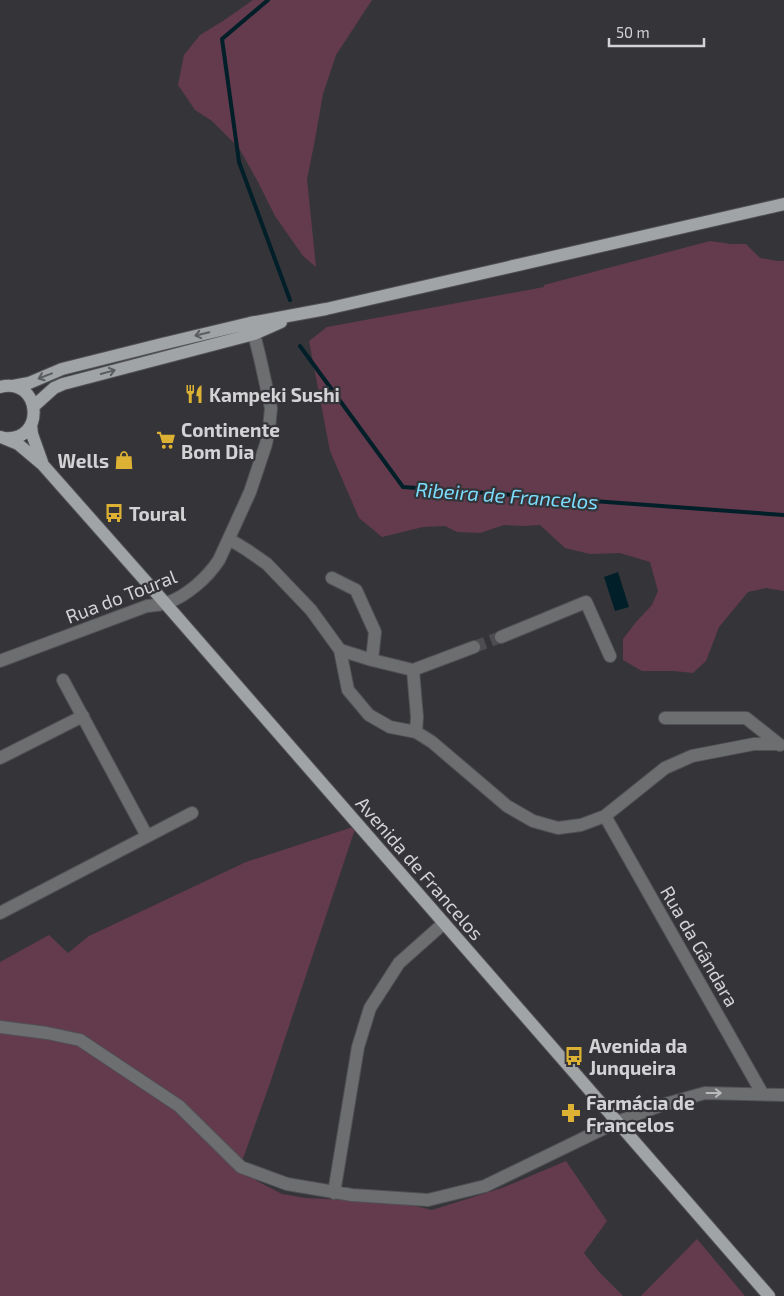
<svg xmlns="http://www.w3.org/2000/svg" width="784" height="1296" font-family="'Exo 2',sans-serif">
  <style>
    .green { fill: #643a4d }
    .water { fill: #011f28 }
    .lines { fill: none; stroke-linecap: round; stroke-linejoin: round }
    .stream { stroke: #011f28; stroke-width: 4 }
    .minor-tunnel { stroke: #4d4d50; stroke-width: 12; stroke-dasharray: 12 6; stroke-linecap: butt }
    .minor-casing { stroke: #515155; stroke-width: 14 }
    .major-casing { stroke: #515155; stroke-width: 14 }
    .minor { stroke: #6c6e6f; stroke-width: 12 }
    .major { stroke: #a1a4a7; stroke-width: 12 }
    .oneway { stroke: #5b5c60 }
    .oneway2 { stroke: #b9babc }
    .labels { text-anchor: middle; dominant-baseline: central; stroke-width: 4.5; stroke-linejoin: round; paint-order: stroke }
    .poi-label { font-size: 19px; font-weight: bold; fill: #d3d3d5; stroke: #353539; text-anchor: start }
    .street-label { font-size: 19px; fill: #d3d3d5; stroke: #353539 }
    .water-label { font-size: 20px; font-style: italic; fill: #7bdefe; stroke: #353539 }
  </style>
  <rect width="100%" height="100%" fill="#353539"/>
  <!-- green -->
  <path class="green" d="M253,0H372L336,55L323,94L314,145L307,179L316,267L303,256L275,216L258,182L239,148L212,121L195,110L178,85L184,55L200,35L223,21Z
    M710,241L731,244H746L760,258L778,261H784V591L766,588L748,592L719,627L706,661L693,673L674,671H642L623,660V639L636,622L652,605L658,591L650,562L620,553L590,554L565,548L540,525L523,526L504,525L480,533L457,532L445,526L423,527L382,537L359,518L330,451L309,341L327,327L544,287V285Z
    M356,826L269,1086L241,1164L257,1181L282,1194L306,1198L403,1203L432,1210L502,1188L566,1161L607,1221L584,1253L600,1273L623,1296H0V962L49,935L68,953L89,936L246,862Z
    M697,1239L745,1296H641Z"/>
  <!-- water -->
  <path class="water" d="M618,572L629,607L615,611L604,577Z"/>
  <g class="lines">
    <!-- stream -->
    <path class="stream" d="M268,0L222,39L239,162L290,300
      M300,346L403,487L784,515"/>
    <!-- minor-tunnel -->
    <path class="minor-tunnel" d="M474,647L501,637"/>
    <!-- minor casing -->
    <g class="minor-casing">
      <path id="minor" d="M229,539L247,550L267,564L311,610L340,650L348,690L369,715L390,727L416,732L432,742L507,806L533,821L558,828L581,825L605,816L665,768L692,756L754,744H777
        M332,578L356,590L375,632L372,660
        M501,637L586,602L610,656
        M340,650L372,660L413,670L417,717L416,732
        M0,661L147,606C153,605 161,605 167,603C188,595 207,578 219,560L250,492L266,444L269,429L271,408L260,358L254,334
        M413,670L474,647
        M63,680L147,836
        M665,718H746L780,745
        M0,758L83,716
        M605,816L762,1093
        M0,913L192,813
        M0,1027L47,1033L80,1040L179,1106L241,1167L287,1184L352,1195L428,1200L485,1186L617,1122L662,1105L705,1093L784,1095
        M334,1193L358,1047L370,1008L399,963L444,923"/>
    </g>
    <!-- major casing -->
    <g class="major-casing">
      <path id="major" d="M13,386L29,383L62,369L162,344L250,323L326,309L784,204
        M0,387C41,376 47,442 4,438
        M34,406L54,388L63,384L254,334L281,322
        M31,425L32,434L42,462
        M1,437L18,444L43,465L165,603L769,1296"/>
    </g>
    <!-- minor -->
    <use href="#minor" class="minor"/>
    <!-- major -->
    <use href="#major" class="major"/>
  </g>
  <!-- one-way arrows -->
  <defs><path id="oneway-shaft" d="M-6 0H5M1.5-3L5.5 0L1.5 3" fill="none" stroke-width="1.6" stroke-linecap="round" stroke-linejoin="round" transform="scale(1.25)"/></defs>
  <g class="oneway">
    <use href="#oneway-shaft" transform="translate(202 334) rotate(166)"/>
    <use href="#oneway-shaft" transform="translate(108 372) rotate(-15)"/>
    <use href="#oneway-shaft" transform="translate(45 376) rotate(159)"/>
  </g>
  <use class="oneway2" href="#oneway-shaft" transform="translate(714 1093)"/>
  <!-- icons -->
  <defs>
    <g id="restaurant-bare" transform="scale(1.5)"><path d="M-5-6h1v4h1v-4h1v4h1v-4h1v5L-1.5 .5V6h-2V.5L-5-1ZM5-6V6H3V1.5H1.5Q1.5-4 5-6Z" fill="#ddb133" stroke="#353539" stroke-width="2.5" paint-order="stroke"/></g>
    <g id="supermarket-bare" transform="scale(1.5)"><path d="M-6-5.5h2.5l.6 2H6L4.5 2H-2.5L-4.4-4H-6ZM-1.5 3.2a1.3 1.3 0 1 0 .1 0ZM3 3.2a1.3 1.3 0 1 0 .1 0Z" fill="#ddb133" stroke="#353539" stroke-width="2.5" paint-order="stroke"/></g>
    <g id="shop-bare" transform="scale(1.5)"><path d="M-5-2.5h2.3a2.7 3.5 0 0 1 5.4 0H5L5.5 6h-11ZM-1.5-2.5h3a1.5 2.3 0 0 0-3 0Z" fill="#ddb133" stroke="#353539" stroke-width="2.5" paint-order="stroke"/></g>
    <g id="bus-bare" transform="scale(1.5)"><path d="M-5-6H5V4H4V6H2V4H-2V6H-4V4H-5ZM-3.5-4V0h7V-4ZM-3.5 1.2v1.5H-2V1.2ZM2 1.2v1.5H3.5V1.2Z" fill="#ddb133" stroke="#353539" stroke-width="2.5" paint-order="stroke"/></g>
    <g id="pharmacy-bare" transform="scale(1.5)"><path d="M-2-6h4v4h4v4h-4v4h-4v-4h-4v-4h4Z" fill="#ddb133" stroke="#353539" stroke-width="2.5" paint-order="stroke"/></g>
  </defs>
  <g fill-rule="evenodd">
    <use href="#restaurant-bare" x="194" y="394"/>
    <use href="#supermarket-bare" x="166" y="440"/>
    <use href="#shop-bare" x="124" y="460"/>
    <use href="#bus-bare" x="114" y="513"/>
    <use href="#bus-bare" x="574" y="1056"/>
    <use href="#pharmacy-bare" x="571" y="1113"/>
  </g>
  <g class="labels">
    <!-- poi labels -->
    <g class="poi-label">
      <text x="209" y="394">Kampeki Sushi</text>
      <text x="181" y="429">Continente<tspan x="181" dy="22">Bom Dia</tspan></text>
      <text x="109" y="460" text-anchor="end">Wells</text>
      <text x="129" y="513">Toural</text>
      <text x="589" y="1045">Avenida da<tspan x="589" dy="22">Junqueira</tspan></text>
      <text x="586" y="1102">Farmácia de<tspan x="586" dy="22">Francelos</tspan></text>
    </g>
    <!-- street labels -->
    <g class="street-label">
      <text transform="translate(121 596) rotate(-21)">Rua do Toural</text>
      <text transform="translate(420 868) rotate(49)">Avenida de Francelos</text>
      <text transform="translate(700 946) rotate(60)">Rua da Gândara</text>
    </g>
    <!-- water labels -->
    <g class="water-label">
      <text transform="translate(507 495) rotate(4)">Ribeira de Francelos</text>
    </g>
  </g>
  <!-- scale -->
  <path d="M609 38v8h95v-8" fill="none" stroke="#d3d3d5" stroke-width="2.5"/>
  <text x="616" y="38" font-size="15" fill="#d3d3d5" stroke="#353539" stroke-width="4" paint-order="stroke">50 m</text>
</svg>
